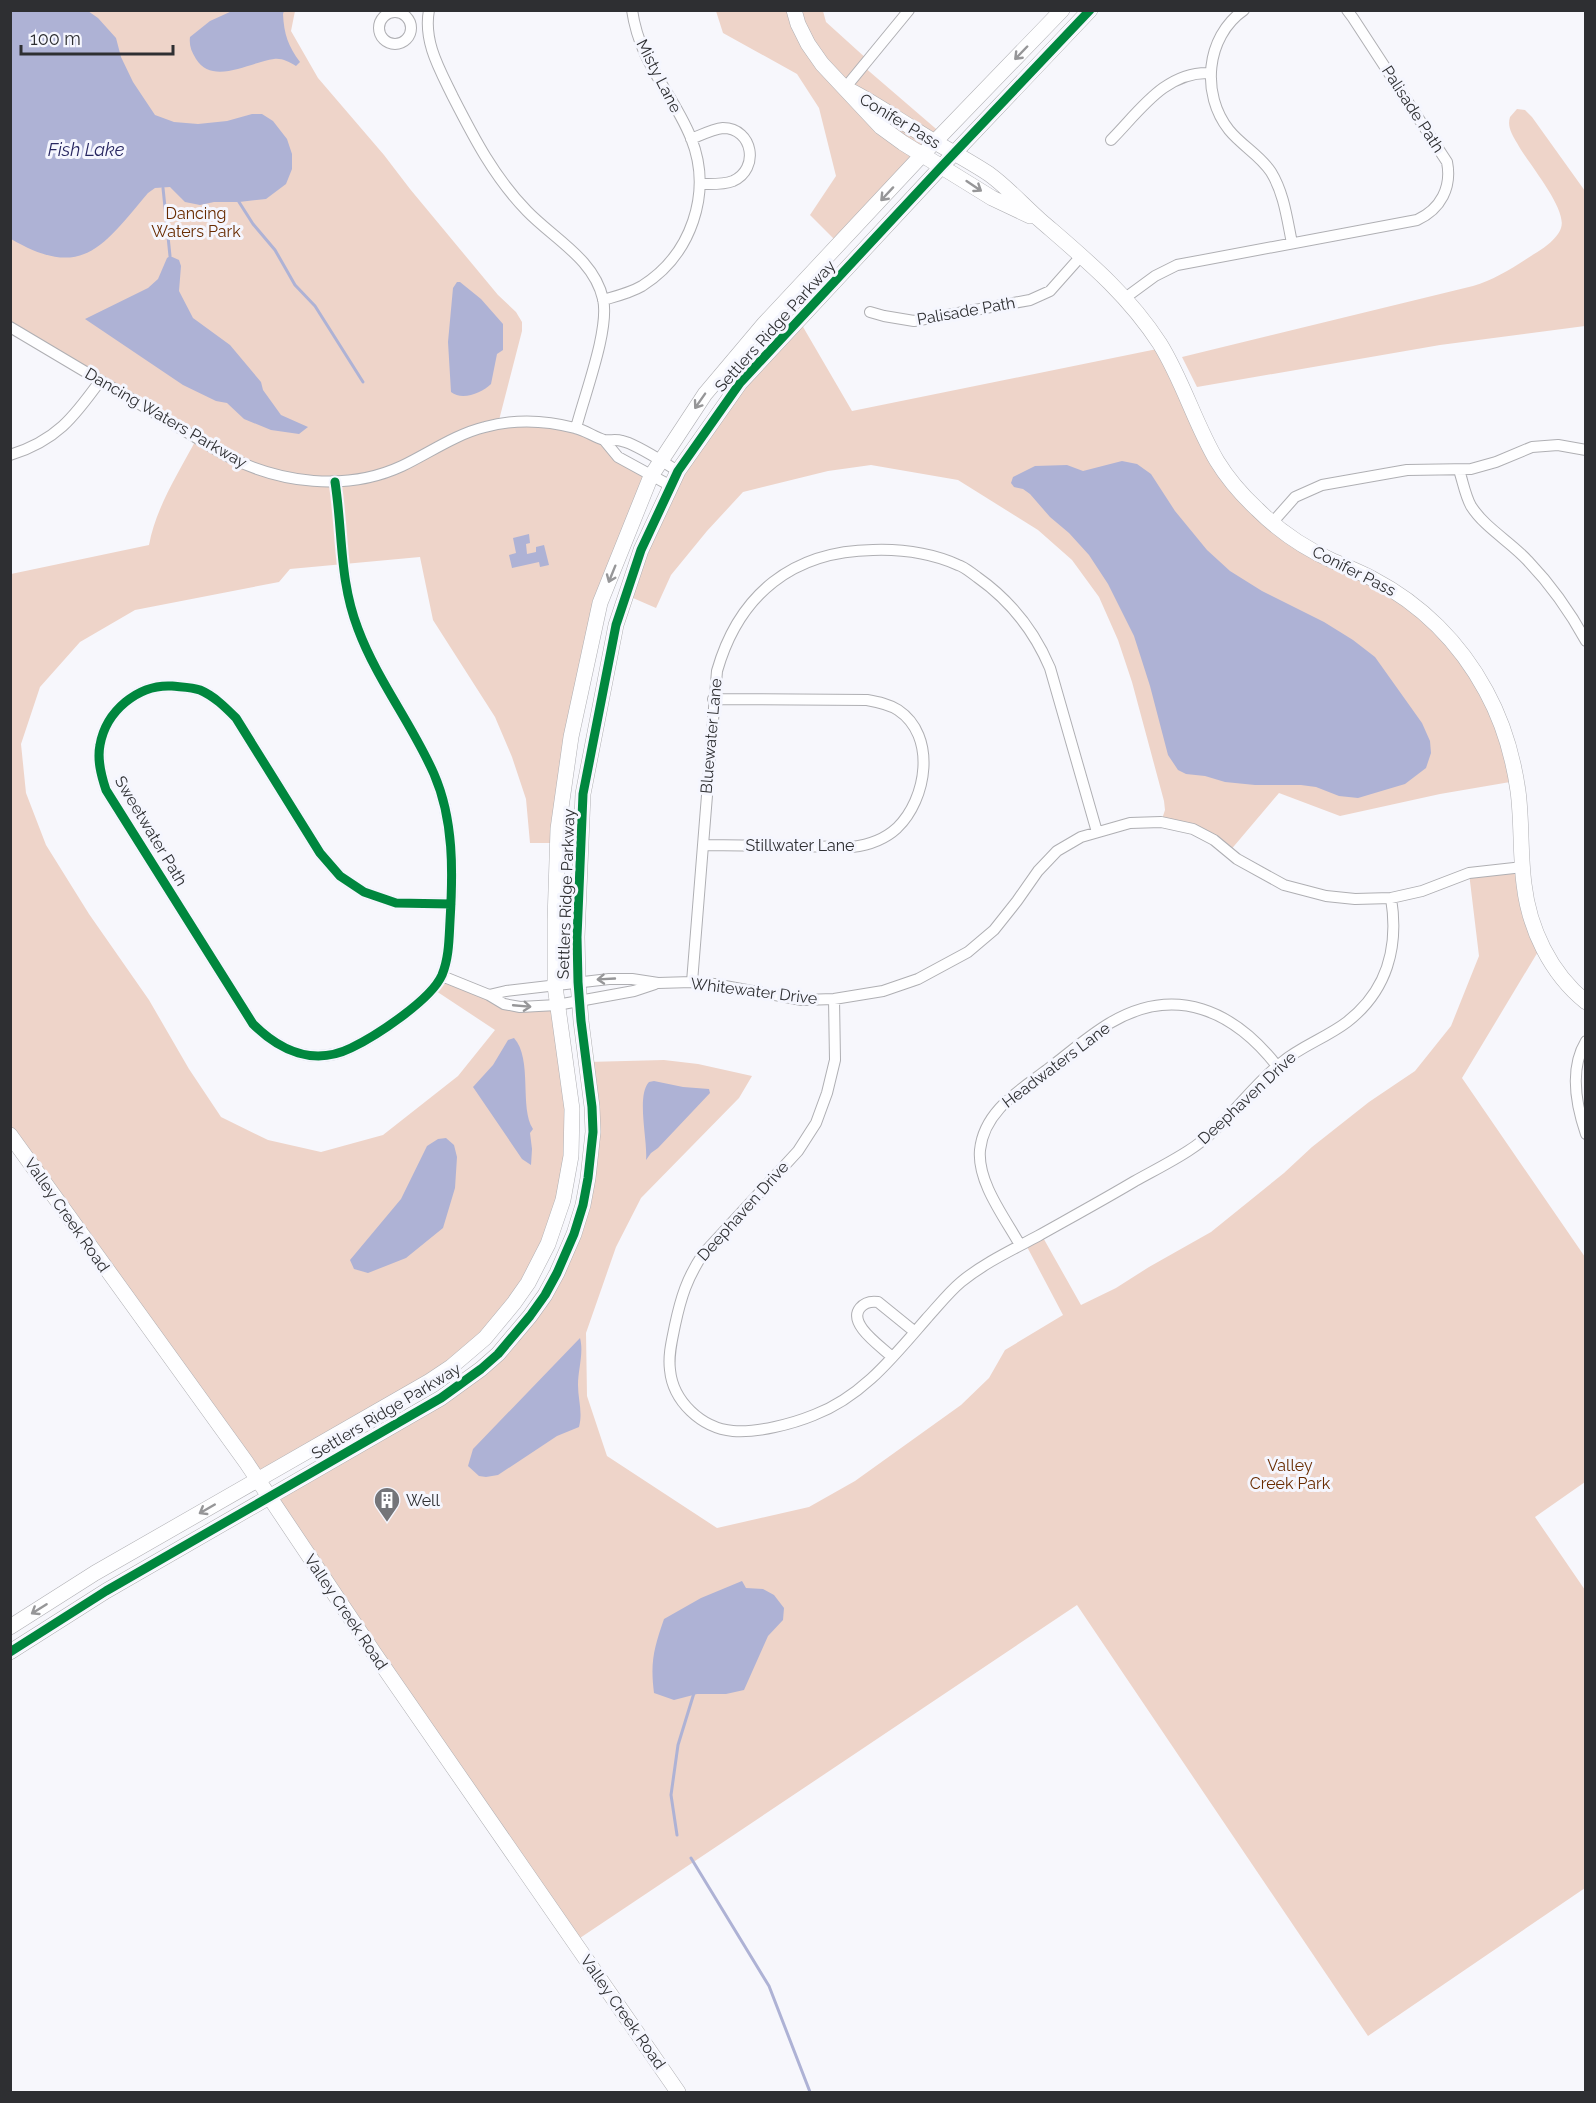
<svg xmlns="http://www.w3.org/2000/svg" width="1596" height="2103" font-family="Raleway,sans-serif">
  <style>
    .green { fill: #eed4c9 }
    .water { fill: #aeb2d5 }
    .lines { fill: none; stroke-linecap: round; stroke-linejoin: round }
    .stream { stroke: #aeb2d5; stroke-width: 3 }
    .street-casing { stroke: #afafb3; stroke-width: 12 }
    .secondary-casing { stroke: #afafb3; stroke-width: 16 }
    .street { stroke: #fefeff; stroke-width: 10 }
    .secondary { stroke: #fefeff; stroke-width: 15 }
    .cycleway-casing { stroke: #f5f6fe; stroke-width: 13 }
    .cycleway { stroke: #00873e; stroke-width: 9 }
    .oneway { stroke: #969698 }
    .labels { text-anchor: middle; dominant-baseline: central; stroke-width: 6; stroke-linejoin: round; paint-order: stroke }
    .street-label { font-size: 16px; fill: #2e2f32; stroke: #f5f6fe }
    .park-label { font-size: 16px; fill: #682b00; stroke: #f5f6fe }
    .poi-label { font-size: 16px; fill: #2e2f32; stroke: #f5f6fe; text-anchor: start }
    .water-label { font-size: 18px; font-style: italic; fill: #282761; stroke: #f5f6fe }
  </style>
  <rect width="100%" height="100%" fill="#f7f7fc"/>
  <!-- green -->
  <path class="green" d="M10,11H295L291,31L318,78L384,155L410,189L498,295L516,312L522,322V331L498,424L576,428L651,476L600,603L558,843H530L526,799L512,757L495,717L433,620L420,557L290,569L279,582L135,610L80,642L40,687L21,744L26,793L46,845L89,914L149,1000L189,1069L221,1117L268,1140L321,1152L383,1135L458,1076L495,1030L433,989L442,976L504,1004L557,1005L572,1109L556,1226L485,1338L258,1480L11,1135V574L149,545C156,507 179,472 197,438L11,327Z
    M716,11H823L826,22L868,60L863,66L942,134L839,244L810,215L836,176L819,108L797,74L723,33Z
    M1517,109L1525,110L1532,117L1585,191V326L1440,345L1197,387L1182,357L1473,286C1494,280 1513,268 1531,256C1541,250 1557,240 1561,228C1568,209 1527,162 1517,143C1512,134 1507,127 1510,117Z
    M799,320L852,411L1162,348L1195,417L1261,513L1393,589L1472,667L1516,781L1440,794L1340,816L1279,793L1229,852L1214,840L1161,822L1165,810L1164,801L1132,682L1118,640L1099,597L1072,560L1038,530L958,480L871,465L828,471L743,492L707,531L671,575L656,608L626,595L678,471Z
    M1523,867L1542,945L1462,1078L1585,1257V1482L1535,1517L1585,1590V1888L1368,2036L1077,1605L574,1942L269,1497L463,1383L545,1295L588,1178L587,1062L664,1060L698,1064L752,1076L739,1098L641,1198L616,1247L586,1333L587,1396L607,1456L717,1528L809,1507L855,1481L961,1405L989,1378L1005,1350L1063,1315L1025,1243L1041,1234L1081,1305L1116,1288L1149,1267L1211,1232L1284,1173L1312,1147L1369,1102L1415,1071L1451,1026L1479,956L1469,873Z"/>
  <!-- water -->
  <path class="water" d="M11,10L88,11L98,18L116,38L121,57L133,82L155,115L174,122L198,124L227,121L252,114H262L273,121L287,139L292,154V169L286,184L266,199L239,202H214L200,205L185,202L170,187L155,188L148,193C103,246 83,281 11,239Z
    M232,11H284L283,14C284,34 288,46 300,62L296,66C289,62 282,58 274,59C250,62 213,86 196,59C191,51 189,45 190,37L210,21Z
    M170,256L179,260L181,266L179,291L193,318L230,345L261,382L263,390L281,415L308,427L299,434L271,430L244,419L227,403L216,401L183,385L85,319L148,288L158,279L167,258Z
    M457,282H460L481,299L503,324V350L497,354L491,384C482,393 462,401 451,392L448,342L453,288Z
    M1122,461L1137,464L1151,474L1175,511L1207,550L1230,571L1262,591L1324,622L1353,640L1375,657L1422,723L1430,741L1431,753L1426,768L1405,784L1358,798L1339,796L1316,787L1301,785H1255L1225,782L1205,776L1186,774L1178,770L1168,755L1150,686L1134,636L1108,584L1089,555L1069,533L1050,517L1030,494L1023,489L1014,487L1011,483L1013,477L1035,466L1067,465L1083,471Z
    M529,534L530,543L526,544L527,554L536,552V547L544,545L549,565L540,567L539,562L512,568L509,555L516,553L513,538Z
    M514,1038C533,1059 519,1108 533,1129L530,1133L532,1149L531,1165L522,1159L473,1087L493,1065L508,1040Z
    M654,1081L683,1087L709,1089L710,1093L658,1148L651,1153L646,1160C648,1141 636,1096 649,1082Z
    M446,1138L454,1145L457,1157L455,1188L443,1228L406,1258L368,1273L354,1269L350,1260L401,1199L427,1146L438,1139Z
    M580,1338C584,1353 578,1369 578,1385C578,1400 583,1412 579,1427L557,1436L498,1475L486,1477L479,1476L468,1466L473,1449Z
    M742,1581L746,1588L763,1589L774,1595L784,1608L783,1620L768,1636L744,1690L726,1694H697L674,1700L654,1693C650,1662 654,1648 664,1619L701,1598Z"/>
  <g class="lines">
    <!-- stream -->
    <path class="stream" d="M163,188L170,256
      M239,202L253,224L275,250L295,285L315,306L363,382
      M677,1835L671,1795L678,1745L694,1693
      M691,1858L769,1986L810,2092"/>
    <!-- street casing -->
    <g class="street-casing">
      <path id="street" d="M429,10C423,42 440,70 453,97C474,138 494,177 527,211C554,239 594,259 603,299C610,329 584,396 576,428
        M1244,10C1205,37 1201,95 1229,130C1242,146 1260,155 1271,172C1284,193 1287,219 1292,243
        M379 28a16 16 0 1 1 32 0a16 16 0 1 1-32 0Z
        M845,88L909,10
        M691,139C701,135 713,129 723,128C753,128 760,169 733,181C723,185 710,184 700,184
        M1111,140C1139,112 1165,71 1210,73
        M1125,298L1155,276L1177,265L1417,220C1441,209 1452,187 1447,162L1353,18L1347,10
        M603,300C617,296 630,293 642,286C691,255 713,193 691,138C672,91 640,65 632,10
        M870,312L884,316L914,321L1030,300L1050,291L1082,255
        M10,327L227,456C280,483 346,492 402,466C429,453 456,434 485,427C514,419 545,420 575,428C585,430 594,437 604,440C610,441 616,439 622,441C637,444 664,463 678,471
        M604,440L618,457L671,486
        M10,455C56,441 74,417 100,381
        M1459,470C1463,482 1465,495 1471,506C1485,528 1511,542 1528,561C1551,585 1570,612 1586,641
        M335,482C343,533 339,580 358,629C377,680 412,724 434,774C454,820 453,872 450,921C449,939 449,958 442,975C431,1000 376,1036 351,1048C314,1066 280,1051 253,1024L106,790C101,775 97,760 100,745C106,711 138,684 172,686C181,687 192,687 200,690C214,696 225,707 236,718L320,853L340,876L364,892L396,903L451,904
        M1272,523L1295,497L1322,485L1407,470L1471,469L1496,462L1532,447L1558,445L1586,450
        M703,845L852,847C869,845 884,840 897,828C927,799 937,736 898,710C889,704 878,702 867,700L713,699
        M442,976L489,995L504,1004L520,1007L557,1005L634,991L655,984
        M692,982L717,671C739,594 793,551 873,550C902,549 931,553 958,565C965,567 971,573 977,577C1011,601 1034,630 1050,668L1097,832
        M489,995L506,991L609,979H632L658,983L692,982L714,984L802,1000L834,999L883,991L918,979L968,952L994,930L1017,901L1038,871L1057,851L1081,837L1130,823L1161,822L1193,829L1214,840L1237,859L1284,885L1326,896L1355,899L1391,898L1422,891L1469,873L1523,867
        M834,999L835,1060L827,1093L816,1123L798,1151L703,1254C687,1278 681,1297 675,1325C672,1340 668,1355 670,1370C673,1401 701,1428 733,1431C757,1433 792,1424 814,1415C862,1397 894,1356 927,1318C938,1306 949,1292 961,1282C984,1263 1012,1250 1038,1236C1070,1218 1103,1200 1135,1181C1153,1171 1171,1162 1188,1151C1225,1128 1247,1090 1281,1063C1301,1046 1326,1038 1347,1022C1387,991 1399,947 1391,898
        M1586,1041C1569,1069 1576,1105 1586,1134
        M1020,1245C1005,1218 977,1182 980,1150C984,1111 1019,1091 1048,1069C1068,1054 1088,1036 1110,1023C1176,984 1234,1011 1277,1066
        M892,1357C882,1347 847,1324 860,1308C865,1302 871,1301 878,1302L915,1332"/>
    </g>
    <!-- secondary casing -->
    <g class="secondary-casing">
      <path id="secondary" d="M794,10L798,24L808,44L822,64L881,127L903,143L992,198L1030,216
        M845,88C870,100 891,115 914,129C938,145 965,158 989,174C1007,187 1023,205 1040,220C1085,259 1127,293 1160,344C1183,381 1195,424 1217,461C1228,479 1242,495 1257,509C1278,530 1306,549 1333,561C1347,567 1360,572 1373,579C1421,604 1460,643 1486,691C1503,722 1513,756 1518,791C1522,821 1520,853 1524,884C1529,928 1550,973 1586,1002
        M10,1135L246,1462L374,1653L678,2092
        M10,1627L95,1573L430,1381L451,1367L485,1338L514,1303L528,1283L548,1244L563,1200L571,1156L572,1109L555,986V921L558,829L571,737L600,603L651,476L705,394L764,324L922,155L1062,10
        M10,1652L106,1591L441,1398L481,1369L498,1354L530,1316L545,1295L557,1273L574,1234L583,1205L588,1178L593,1132L592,1107L581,1021L578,982L577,937L583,794L616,625L641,550L671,486L678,471L740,383L942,166L1090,10"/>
    </g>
    <!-- street -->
    <use href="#street" class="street"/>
    <!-- secondary -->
    <use href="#secondary" class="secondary"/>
    <!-- cycleway casing -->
    <g class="cycleway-casing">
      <path id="cycleway" d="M335,482C343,533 339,580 358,629C377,680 412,724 434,774C454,820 453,872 450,921C449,939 449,958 442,975C431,1000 376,1036 351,1048C314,1066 280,1051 253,1024L106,790C101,775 97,760 100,745C106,711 138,684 172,686C181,687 192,687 200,690C214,696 225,707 236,718L320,853L340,876L364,892L396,903L451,904
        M10,1652L106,1591L441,1398L481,1369L498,1354L530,1316L545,1295L557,1273L574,1234L583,1205L588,1178L593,1132L592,1107L581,1021L578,982L577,937L583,794L616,625L641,550L671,486L678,471L740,383L942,166L1090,10"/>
    </g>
    <!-- cycleway -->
    <use href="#cycleway" class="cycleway"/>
  </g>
  <!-- one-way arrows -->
  <defs><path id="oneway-shaft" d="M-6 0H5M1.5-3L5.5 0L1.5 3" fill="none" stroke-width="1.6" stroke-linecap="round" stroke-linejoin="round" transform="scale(1.5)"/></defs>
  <g class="oneway">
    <use href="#oneway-shaft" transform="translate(1021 53) rotate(134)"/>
    <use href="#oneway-shaft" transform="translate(974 186) rotate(34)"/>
    <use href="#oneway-shaft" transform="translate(887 194) rotate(133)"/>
    <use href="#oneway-shaft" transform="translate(700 401) rotate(125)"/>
    <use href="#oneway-shaft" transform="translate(612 574) rotate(112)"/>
    <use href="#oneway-shaft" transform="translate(606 979) rotate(177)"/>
    <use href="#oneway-shaft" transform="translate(522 1006) rotate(5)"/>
    <use href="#oneway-shaft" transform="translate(207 1509) rotate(150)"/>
    <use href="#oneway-shaft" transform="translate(39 1609) rotate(148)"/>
  </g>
  <!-- icons -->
  <defs>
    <g id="building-pin" transform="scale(1.35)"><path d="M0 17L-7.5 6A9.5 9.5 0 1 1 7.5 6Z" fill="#747579" stroke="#f5f6fe"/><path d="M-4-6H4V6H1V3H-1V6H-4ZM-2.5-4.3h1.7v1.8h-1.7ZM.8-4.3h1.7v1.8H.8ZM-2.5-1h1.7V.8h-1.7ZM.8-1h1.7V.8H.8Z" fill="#fff"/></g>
  </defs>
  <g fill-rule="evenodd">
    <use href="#building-pin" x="387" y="1500"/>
  </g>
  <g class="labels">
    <!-- street labels -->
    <g class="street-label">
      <text transform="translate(659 76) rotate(63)">Misty Lane</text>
      <text transform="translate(1413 109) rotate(57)">Palisade Path</text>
      <text transform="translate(900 121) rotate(31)">Conifer Pass</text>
      <text transform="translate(966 311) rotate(-10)">Palisade Path</text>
      <text transform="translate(775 326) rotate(-48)">Settlers Ridge Parkway</text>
      <text transform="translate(166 418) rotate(30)">Dancing Waters Parkway</text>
      <text transform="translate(1354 571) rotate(27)">Conifer Pass</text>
      <text transform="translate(711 736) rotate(-85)">Bluewater Lane</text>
      <text transform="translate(151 831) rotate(59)">Sweetwater Path</text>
      <text x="800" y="845">Stillwater Lane</text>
      <text transform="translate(566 894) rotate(-88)">Settlers Ridge Parkway</text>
      <text transform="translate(754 991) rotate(7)">Whitewater Drive</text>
      <text transform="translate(1056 1065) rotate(-37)">Headwaters Lane</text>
      <text transform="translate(1247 1098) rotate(-43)">Deephaven Drive</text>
      <text transform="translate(743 1211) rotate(-48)">Deephaven Drive</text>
      <text transform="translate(67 1215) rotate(55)">Valley Creek Road</text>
      <text transform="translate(386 1411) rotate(-31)">Settlers Ridge Parkway</text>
      <text transform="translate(346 1612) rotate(56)">Valley Creek Road</text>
      <text transform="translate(623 2012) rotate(55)">Valley Creek Road</text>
    </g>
    <!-- park labels -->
    <g class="park-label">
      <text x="196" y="213">Dancing<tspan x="196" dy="18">Waters Park</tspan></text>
      <text x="1290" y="1465">Valley<tspan x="1290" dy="18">Creek Park</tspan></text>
    </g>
    <!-- poi labels -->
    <g class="poi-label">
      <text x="406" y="1500">Well</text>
    </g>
    <!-- water labels -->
    <g class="water-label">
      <text x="86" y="149">Fish Lake</text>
    </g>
  </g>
  <!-- border -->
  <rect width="1596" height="2103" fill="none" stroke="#2e2f32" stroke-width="24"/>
  <!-- scale -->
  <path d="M21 45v9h152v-9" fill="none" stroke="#2e2f32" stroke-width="3"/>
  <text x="30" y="45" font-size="18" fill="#2e2f32" stroke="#f5f6fe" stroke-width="4.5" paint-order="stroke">100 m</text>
</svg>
